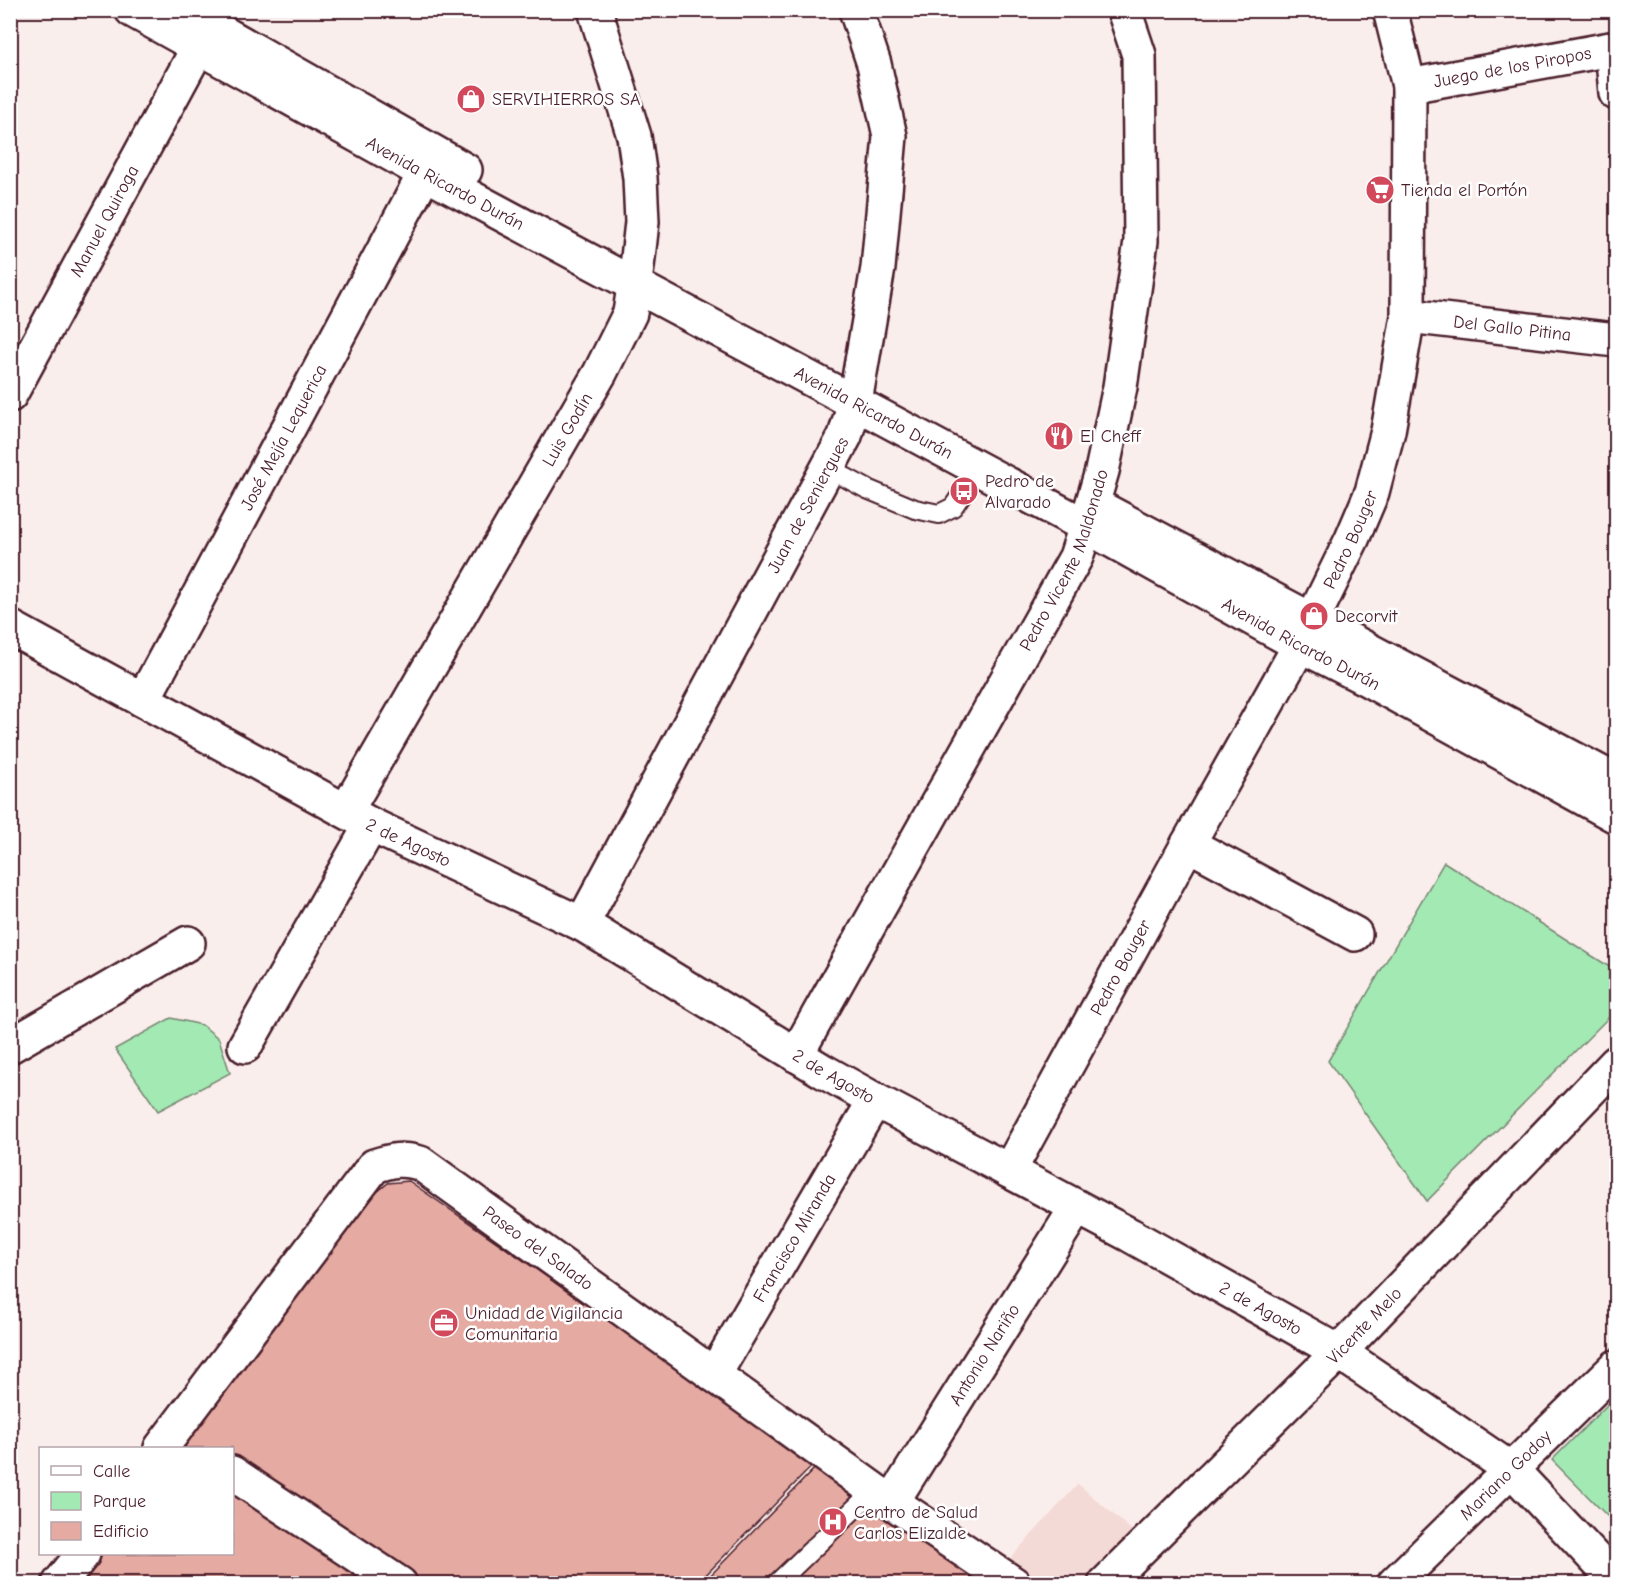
<svg xmlns="http://www.w3.org/2000/svg" width="1627" height="1594" font-family="'Comic Neue',sans-serif">
  <style>
    .built { fill: #f4dad6 }
    .green { fill: #a3e9b4; stroke: #768470; stroke-width: 1.5 }
    .building { fill: #e5aba2; stroke: #4a1f2b; stroke-width: 1.5 }
    .lines { fill: none; stroke-linecap: round; stroke-linejoin: round }
    .lane-casing { stroke: #4a1f2b; stroke-width: 22 }
    .street-casing { stroke: #4a1f2b; stroke-width: 38 }
    .secondary-casing { stroke: #4a1f2b; stroke-width: 38 }
    .lane { stroke: #fff; stroke-width: 18 }
    .street { stroke: #fff; stroke-width: 33 }
    .secondary { stroke: #fff; stroke-width: 33 }
    .labels { text-anchor: middle; dominant-baseline: central; stroke-width: 5; stroke-linejoin: round; paint-order: stroke }
    .street-label { font-size: 18px; fill: #4a1f2b; stroke: #fff }
    .poi-label { font-size: 18px; fill: #4a1f2b; stroke: #fff; text-anchor: start }
  </style>
  <rect width="100%" height="100%" fill="#faeeec"/>
  <filter id="ink" filterUnits="userSpaceOnUse"><feTurbulence type="fractalNoise" baseFrequency=".0167" numOctaves="2"/><feDisplacementMap in="SourceGraphic" scale="12" xChannelSelector="R" yChannelSelector="G"/><feConvolveMatrix kernelMatrix="1 2 1 2 8 2 1 2 1" color-interpolation-filters="sRGB"/></filter>
  <g filter="url(#ink)">
    <!-- built -->
    <path class="built" d="M1078,1484L1147,1543L1105,1583H1027L1005,1564Z"/>
    <!-- green -->
    <path class="green" d="M1444,862L1616,971V1010L1427,1201L1328,1061Z
      M171,1018L202,1025L219,1039L230,1073L158,1111L115,1049Z
      M1616,1396V1525L1552,1460Z"/>
    <!-- building -->
    <path class="building" d="M409,1181L815,1463L697,1584H76L100,1554H232V1448H180L371,1197L388,1183Z
      M817,1466L993,1584H702Z"/>
    <g class="lines">
      <!-- lane casing -->
      <g class="lane-casing">
        <path id="lane" d="M828,468L867,489L915,509L939,514L953,507L964,491L976,467
          M776,1584L874,1490"/>
      </g>
      <!-- street casing -->
      <g class="street-casing">
        <g id="street">
          <path d="M1612,49L1616,93"/>
          <path id="s1" d="M1409,86L1616,48"/>
          <path id="s2" d="M1408,316L1616,340"/>
          <path id="s3" d="M10,395L198,48"/>
          <path id="s4" d="M10,627L371,825L582,924L823,1071L875,1100L1130,1235L1339,1352L1512,1470L1616,1581"/>
          <path id="s5" d="M143,700L425,173"/>
          <path id="s6" d="M346,811L600,373L630,313L637,267L642,222L640,178L634,136L595,10"/>
          <path d="M1188,844L1355,934"/>
          <path id="s7" d="M582,924L845,436L855,402L878,268L890,136L874,64L856,10"/>
          <path d="M10,1046L188,943"/>
          <path d="M245,1046L371,825"/>
          <path id="s8" d="M796,1055L1076,557L1086,526L1102,471L1120,387L1141,241L1139,55L1124,10"/>
          <path id="s9" d="M1009,1171L1188,844L1300,645L1352,539L1372,492L1388,431L1408,316L1409,86L1390,10"/>
          <path id="s10" d="M714,1375L875,1100"/>
          <path id="s11" d="M161,1448L374,1166C393,1160 401,1158 420,1163L874,1490L1014,1584"/>
          <path d="M232,1473L400,1584"/>
          <path id="s12" d="M892,1502L1077,1207"/>
          <path d="M59,1584L83,1554"/>
          <path id="s13" d="M1105,1584L1339,1352L1616,1063"/>
          <path id="s14" d="M1394,1584L1616,1367"/>
        </g>
      </g>
      <!-- secondary casing -->
      <g class="secondary-casing">
        <g id="secondary">
          <path id="s15" d="M132,10L425,173L1086,526L1300,645L1367,679L1616,816"/>
          <path d="M183,10L465,170"/>
          <path d="M1104,510L1616,781"/>
        </g>
      </g>
      <!-- lane -->
      <use href="#lane" class="lane"/>
      <!-- street -->
      <use href="#street" class="street"/>
      <!-- secondary -->
      <use href="#secondary" class="secondary"/>
    </g>
  </g>
  <!-- icons -->
  <defs>
    <g id="shop-disc" transform="scale(1.5)"><circle r="9.5" fill="#d1495b" stroke="#fff"/><path d="M-5-2.5h2.3a2.7 3.5 0 0 1 5.4 0H5L5.5 6h-11ZM-1.5-2.5h3a1.5 2.3 0 0 0-3 0Z" fill="#fff"/></g>
    <g id="supermarket-disc" transform="scale(1.5)"><circle r="9.5" fill="#d1495b" stroke="#fff"/><path d="M-6-5.5h2.5l.6 2H6L4.5 2H-2.5L-4.4-4H-6ZM-1.5 3.2a1.3 1.3 0 1 0 .1 0ZM3 3.2a1.3 1.3 0 1 0 .1 0Z" fill="#fff"/></g>
    <g id="restaurant-disc" transform="scale(1.5)"><circle r="9.5" fill="#d1495b" stroke="#fff"/><path d="M-5-6h1v4h1v-4h1v4h1v-4h1v5L-1.5 .5V6h-2V.5L-5-1ZM5-6V6H3V1.5H1.5Q1.5-4 5-6Z" fill="#fff"/></g>
    <g id="bus-disc" transform="scale(1.5)"><circle r="9.5" fill="#d1495b" stroke="#fff"/><path d="M-5-6H5V4H4V6H2V4H-2V6H-4V4H-5ZM-3.5-4V0h7V-4ZM-3.5 1.2v1.5H-2V1.2ZM2 1.2v1.5H3.5V1.2Z" fill="#fff"/></g>
    <g id="office-disc" transform="scale(1.5)"><circle r="9.5" fill="#d1495b" stroke="#fff"/><path d="M-6-3h4V-5.5h4V-3h4V5H-6ZM-1-4.5V-3h2v-1.5ZM-6 0V1H6V0Z" fill="#fff"/></g>
    <g id="hospital-disc" transform="scale(1.5)"><circle r="9.5" fill="#d1495b" stroke="#fff"/><path d="M-5-5h3v3.5h4V-5h3V5h-3V1.5h-4V5h-3Z" fill="#fff"/></g>
  </defs>
  <g fill-rule="evenodd">
    <use href="#shop-disc" x="471" y="99"/>
    <use href="#supermarket-disc" x="1380" y="190"/>
    <use href="#restaurant-disc" x="1059" y="436"/>
    <use href="#bus-disc" x="964" y="491"/>
    <use href="#shop-disc" x="1314" y="616"/>
    <use href="#office-disc" x="444" y="1323"/>
    <use href="#hospital-disc" x="833" y="1522"/>
  </g>
  <g class="labels">
    <!-- street labels -->
    <g class="street-label">
      <text stroke="none"><textPath href="#s1" startOffset="105">Juego de los Piropos</textPath></text>
      <text stroke="none"><textPath href="#s15" startOffset="358">Avenida Ricardo Durán</textPath></text>
      <text stroke="none"><textPath href="#s3" startOffset="198">Manuel Quiroga</textPath></text>
      <text stroke="none"><textPath href="#s2" startOffset="105">Del Gallo Pitina</textPath></text>
      <text stroke="none"><textPath href="#s15" startOffset="844">Avenida Ricardo Durán</textPath></text>
      <text stroke="none"><textPath href="#s6" startOffset="441">Luis Godín</textPath></text>
      <text stroke="none"><textPath href="#s5" startOffset="298">José Mejía Lequerica</textPath></text>
      <text stroke="none"><textPath href="#s7" startOffset="476">Juan de Seniergues</textPath></text>
      <text stroke="none"><textPath href="#s9" startOffset="718">Pedro Bouger</textPath></text>
      <text stroke="none"><textPath href="#s8" startOffset="564">Pedro Vicente Maldonado</textPath></text>
      <text stroke="none"><textPath href="#s15" startOffset="1330">Avenida Ricardo Durán</textPath></text>
      <text stroke="none"><textPath href="#s4" startOffset="453">2 de Agosto</textPath></text>
      <text stroke="none"><textPath href="#s9" startOffset="232">Pedro Bouger</textPath></text>
      <text stroke="none"><textPath href="#s4" startOffset="939">2 de Agosto</textPath></text>
      <text stroke="none"><textPath href="#s10" startOffset="159">Francisco Miranda</textPath></text>
      <text stroke="none"><textPath href="#s11" startOffset="546">Paseo del Salado</textPath></text>
      <text stroke="none"><textPath href="#s4" startOffset="1425">2 de Agosto</textPath></text>
      <text stroke="none"><textPath href="#s13" startOffset="366">Vicente Melo</textPath></text>
      <text stroke="none"><textPath href="#s12" startOffset="174">Antonio Nariño</textPath></text>
      <text stroke="none"><textPath href="#s14" startOffset="156">Mariano Godoy</textPath></text>
    </g>
    <!-- poi labels -->
    <g class="poi-label">
      <text x="492" y="99">SERVIHIERROS SA</text>
      <text x="1401" y="190">Tienda el Portón</text>
      <text x="1080" y="436">El Cheff</text>
      <text x="985" y="481">Pedro de<tspan x="985" dy="21">Alvarado</tspan></text>
      <text x="1335" y="616">Decorvit</text>
      <text x="465" y="1313">Unidad de Vigilancia<tspan x="465" dy="21">Comunitaria</tspan></text>
      <text x="854" y="1512">Centro de Salud<tspan x="854" dy="21">Carlos Elizalde</tspan></text>
    </g>
  </g>
  <!-- margin -->
  <rect width="1627" height="1594" fill="none" stroke="#fff" stroke-width="36"/>
  <rect x="18" y="18" width="1591" height="1558" fill="none" stroke="#4a1f2b" stroke-width="2" filter="url(#ink)"/>
  <!-- legend -->
  <rect x="39" y="1447" width="195" height="108" fill="#ffffff" stroke="#b7a5aa" stroke-width="1.5"/>
  <rect x="51" y="1466" width="30" height="9" fill="#ffffff" stroke="#b7a5aa" stroke-width="1.5"/>
  <text x="93" y="1477" font-size="18" fill="#4a1f2b">Calle</text>
  <rect x="51" y="1492" width="30" height="18" fill="#a3e9b4" stroke="#b7a5aa" stroke-width="1.5"/>
  <text x="93" y="1507" font-size="18" fill="#4a1f2b">Parque</text>
  <rect x="51" y="1522" width="30" height="18" fill="#e5aba2" stroke="#b7a5aa" stroke-width="1.5"/>
  <text x="93" y="1537" font-size="18" fill="#4a1f2b">Edificio</text>
</svg>
